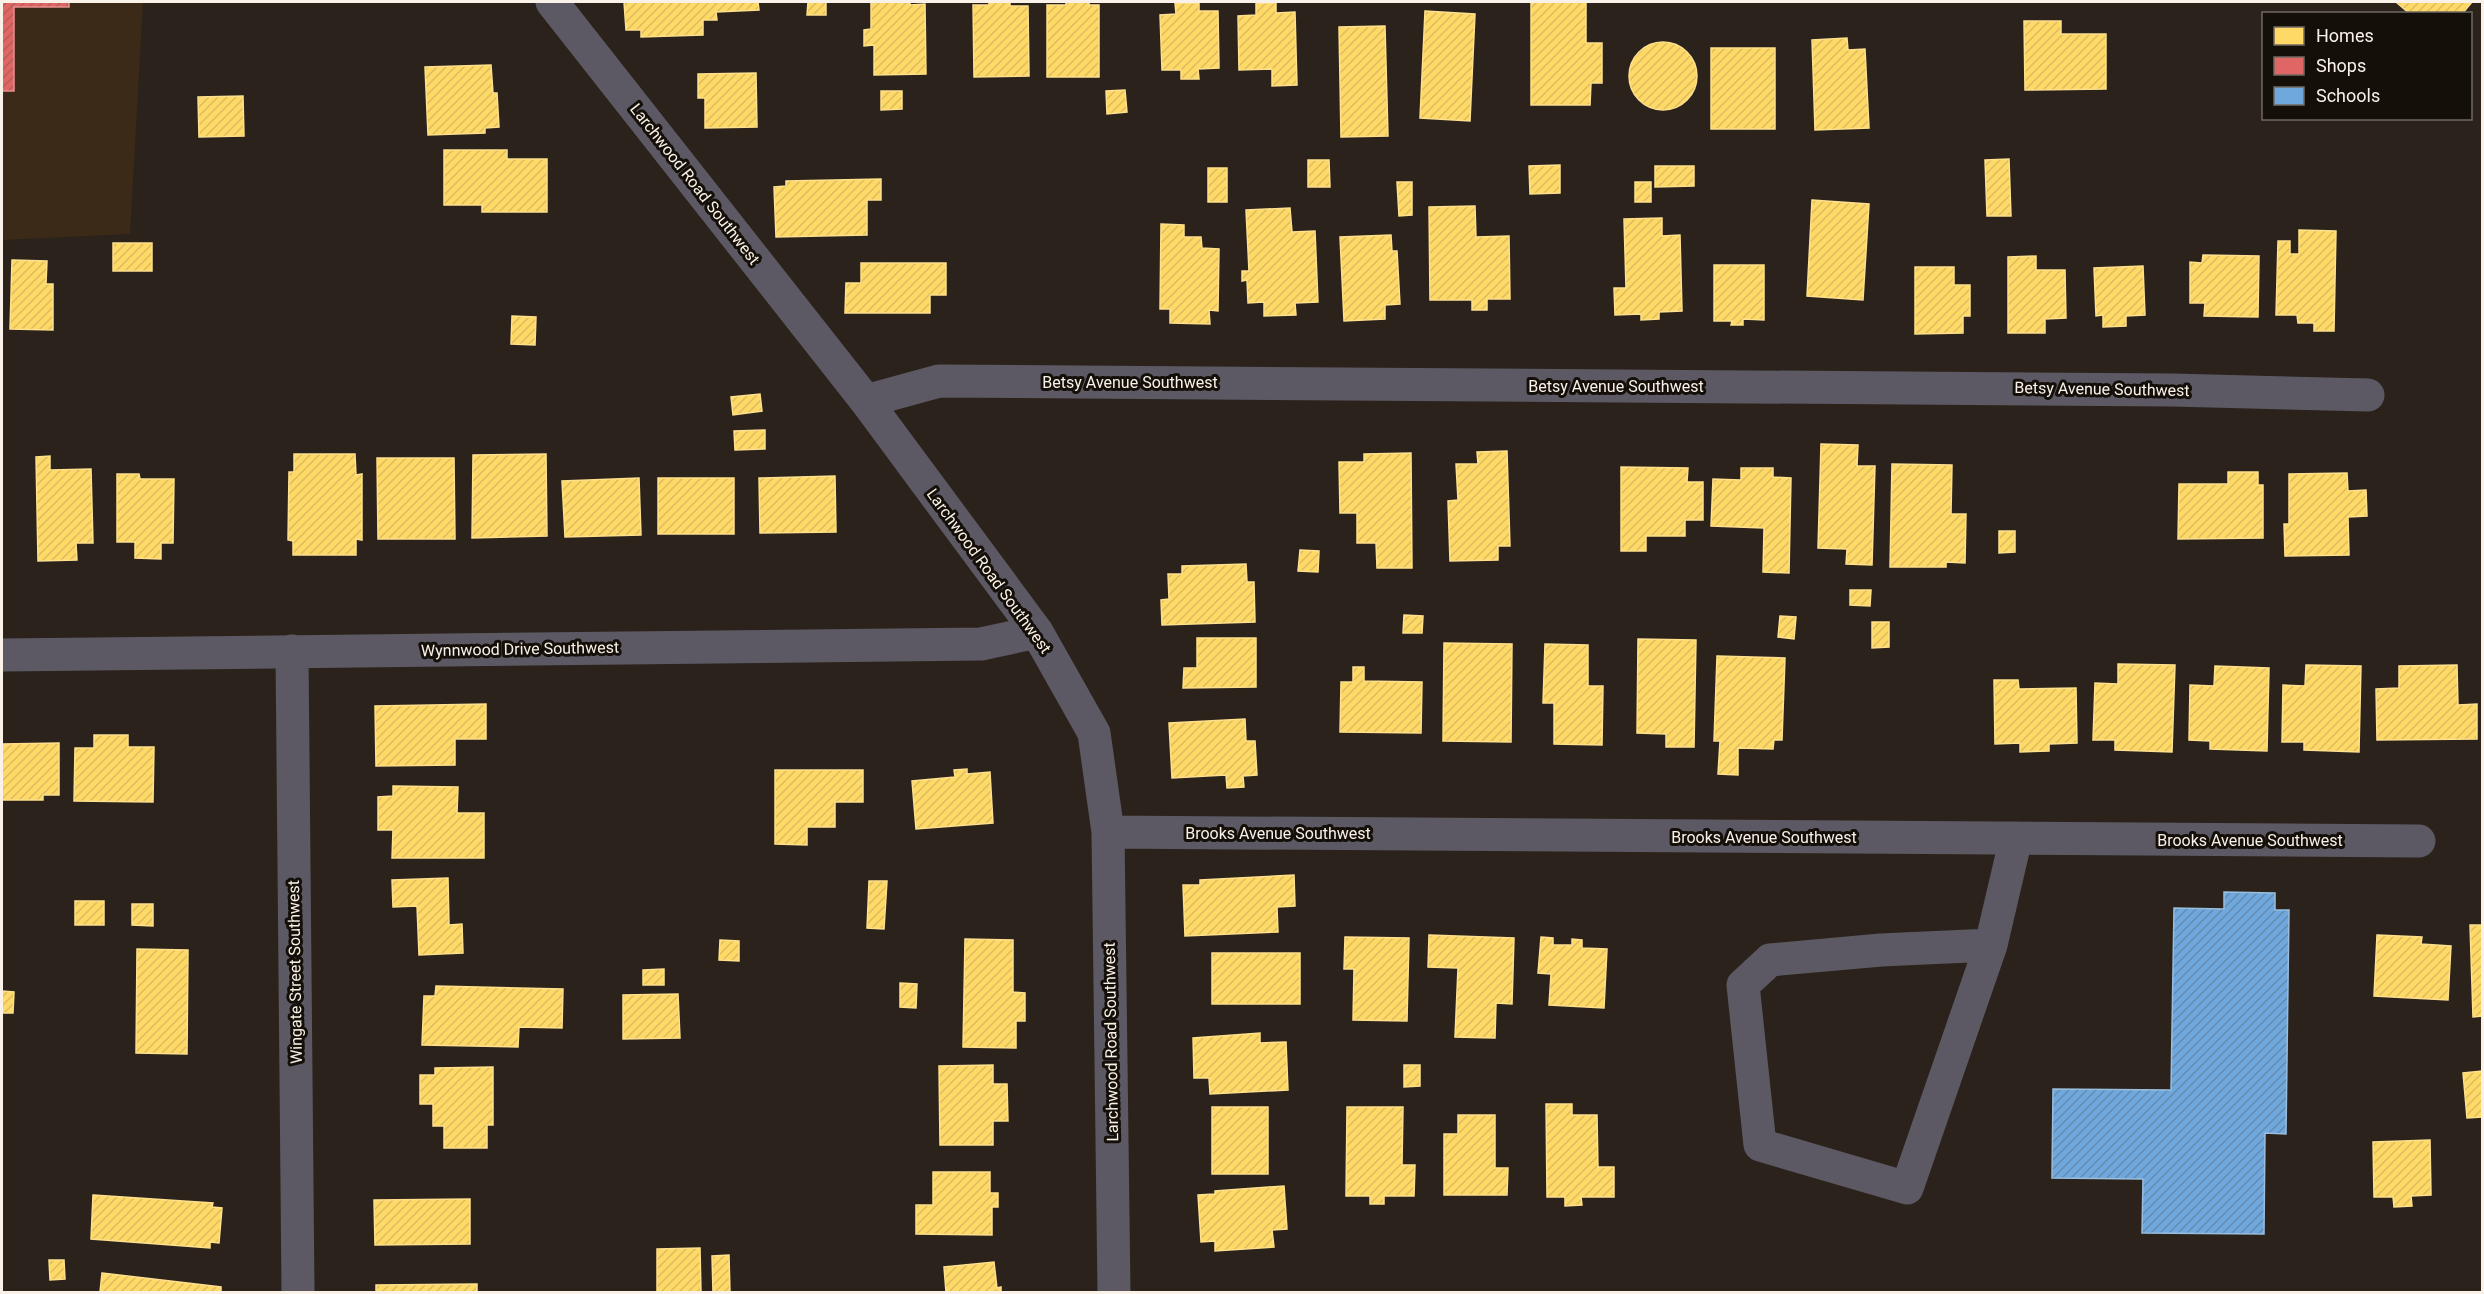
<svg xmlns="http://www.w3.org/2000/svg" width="2484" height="1294" font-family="Roboto,sans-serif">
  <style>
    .built { fill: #3a2a17 }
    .homes { fill: url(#homes-hatch); stroke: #fee08d; stroke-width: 1.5 }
    .shops { fill: url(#shops-hatch); stroke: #e8908d; stroke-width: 1.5 }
    .schools { fill: url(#schools-hatch); stroke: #99bee0; stroke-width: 1.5 }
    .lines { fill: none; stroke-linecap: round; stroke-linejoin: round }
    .minor { stroke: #5c5964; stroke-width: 33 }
    .labels { text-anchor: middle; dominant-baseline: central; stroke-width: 6; stroke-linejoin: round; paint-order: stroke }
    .street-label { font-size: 16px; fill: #faf1e8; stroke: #140f08 }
  </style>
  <defs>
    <pattern id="homes-hatch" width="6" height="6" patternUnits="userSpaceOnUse" patternTransform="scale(1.5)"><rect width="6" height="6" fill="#ffd966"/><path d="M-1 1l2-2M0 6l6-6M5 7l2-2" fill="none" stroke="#dbbc60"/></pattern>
    <pattern id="shops-hatch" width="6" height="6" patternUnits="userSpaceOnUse" patternTransform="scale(1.5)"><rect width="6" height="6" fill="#e06666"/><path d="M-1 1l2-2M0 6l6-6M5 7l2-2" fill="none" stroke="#b35d5c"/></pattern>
    <pattern id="schools-hatch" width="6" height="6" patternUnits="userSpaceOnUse" patternTransform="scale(1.5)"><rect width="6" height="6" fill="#6fa8dc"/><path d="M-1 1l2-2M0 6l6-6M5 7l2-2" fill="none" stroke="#648baf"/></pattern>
  </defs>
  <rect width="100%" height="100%" fill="#2b231b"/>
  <!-- built -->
  <path class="built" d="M2,2H143L130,234L2,240Z"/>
  <!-- homes -->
  <path class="homes" d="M624,2H758L759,10L716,12L717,20H703V35L641,37V30H626Z
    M808,2H826V15H807Z
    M871,2H910V5L925,4L926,74L874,75V45L864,46V30L871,29Z
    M989,2H1010V6H1028L1029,76L974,77L973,5H989Z
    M1066,2H1089V5H1099V77H1047V5H1066Z
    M1531,2H1586V43H1602V83H1591L1590,105H1531Z
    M2396,2H2472L2462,14H2410Z
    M1175,3H1199V11H1218L1219,68L1198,69L1199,79H1181V70H1162L1160,15L1176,14Z
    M1256,3H1276V13L1295,12L1297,85L1272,86V69L1239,70L1238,16L1256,15Z
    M1425,11L1475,14L1470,121L1420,118Z
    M2024,21H2061V34H2106V89L2025,90Z
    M1385,26L1388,136L1341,137L1339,27Z
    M1847,38L1848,50L1865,49L1869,128L1815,130L1812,40Z
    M1629 76a34 34 0 1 1 68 0a34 34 0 1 1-68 0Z
    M1711,48H1775V129H1711Z
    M491,65L493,93H497L499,127L485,128V133L428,135L425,67Z
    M756,73L757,127L705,128V98H698V74Z
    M1125,90L1127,112L1107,114L1106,91Z
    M881,91H902V109L881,110Z
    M243,96L244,136L199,137L198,97Z
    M444,150H507V159H547V212H482V205H444Z
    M2009,159L2011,216H1987L1985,160Z
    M1308,160H1329L1330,187H1308Z
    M1560,165V193L1530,194L1529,166Z
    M1655,166H1694V186L1655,187Z
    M1208,168H1227V202H1208Z
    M881,179V200H867V235L776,237L774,187L786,186V181Z
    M1397,182H1412V215L1399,216Z
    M1635,182H1651V202H1635Z
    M1812,200L1869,204L1863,300L1807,296Z
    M1475,206L1476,237L1509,236L1510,299H1487V310H1472V300H1430L1429,207Z
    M1290,208L1292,232L1315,231L1318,302L1295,303L1296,315L1264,316V302L1248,303L1247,280L1242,281V271H1249L1246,210Z
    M1662,218V236L1680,235L1682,311L1659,312V319L1641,320V314L1615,315L1614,288H1626L1624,219Z
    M1161,224L1184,225V237H1201L1202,248L1219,249L1218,311L1209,310L1210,324L1170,323V309H1160Z
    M2299,230L2336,231L2334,331H2314V323H2298L2297,315H2276L2278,241H2290V254H2299Z
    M1391,235L1392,251H1397L1400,304L1385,305V319L1344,321L1340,237Z
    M113,243H152V271H113Z
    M2203,255L2259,256L2258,317L2204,316L2205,303H2190V262L2202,263Z
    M2036,256V270H2065L2066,318L2045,319V333H2008V257Z
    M12,260L47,261L46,284H53V330L10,329Z
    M861,263H946V295H930V313H845L846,283H861Z
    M1714,265H1764V320L1743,319V325H1731L1732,321H1714Z
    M2143,266L2145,315L2126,316V326L2103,327V315L2096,316L2094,268Z
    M1915,267H1954V285H1970V316H1963V333L1915,334Z
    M512,316L536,317L535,345L511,344Z
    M760,394L762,411L733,415L731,397Z
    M765,430V449L735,450L734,431Z
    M1821,444L1858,445L1857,466H1875L1872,565L1846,564L1847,549L1818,548Z
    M1507,451L1510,546H1498V560L1450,561L1448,501L1458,500L1456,464H1478L1477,452Z
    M1411,453L1412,568H1377L1376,543H1357V513H1340L1339,462H1364V454Z
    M294,454H355L356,475L362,474V540L356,539V555H293V541L288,540L289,472H294Z
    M546,454L547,536L472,538L473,455Z
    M50,456V470L91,469L93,543H76L77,560L38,561L36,457Z
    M377,458H454L455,539H378Z
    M1892,464L1952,465L1951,514H1966L1965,563L1946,562V567H1890Z
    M1621,467L1688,468L1687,482H1703V520H1685V536H1646V551H1621Z
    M1741,468H1773V477L1791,478L1789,573L1763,572L1764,528L1711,526L1713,479L1741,480Z
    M2228,472H2258V485H2263V538L2178,539L2179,484H2228Z
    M2347,473L2348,491L2366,490L2367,516L2348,517L2349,555L2285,556L2284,524H2289V474Z
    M117,474H139L140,479H174L173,543H161V559L135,558V542H117Z
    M835,476L836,532L760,533L759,478Z
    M639,478L641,535L565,537L562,481Z
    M658,478H734V534H658Z
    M1999,531H2015V552L1999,553Z
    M1300,550L1319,551L1318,572L1298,571Z
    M1246,564L1247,582H1254L1255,622L1162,625L1161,600L1169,599L1168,574H1182V566Z
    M1850,590H1871L1870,606L1850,605Z
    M1404,615L1423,616L1422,633H1403Z
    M1780,616L1796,617L1794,639L1778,637Z
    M1872,622H1889V647L1872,648Z
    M1197,638H1256V687L1183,688L1184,668H1197Z
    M1638,639L1696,640L1694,747H1666V734L1637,733Z
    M1444,643L1512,644L1511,742L1443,741Z
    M1545,644L1588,645V686H1603L1602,745L1554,744V703H1543Z
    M1717,656L1785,658L1782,740H1774L1773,749L1738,748V775L1718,774L1720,741H1714Z
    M2118,664L2175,665L2172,752L2115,750V740H2093L2095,683L2118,684Z
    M2306,665L2361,666L2359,752L2304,750V742H2282L2283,685L2305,686Z
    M2457,665L2458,705L2477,704V739L2377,740L2376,689L2399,688V666Z
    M2215,666L2269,668L2267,751L2210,749V741L2189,740L2190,685L2214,686Z
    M1353,667H1364V681L1422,682L1421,733L1340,732L1341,682H1353Z
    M1994,680H2018L2019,689L2076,688L2077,743L2049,744V751L2020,752V743L1995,744Z
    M486,704V739H455V765L376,766L375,706Z
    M1245,719L1246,741H1255L1257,775L1243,776L1244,787L1227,788L1226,775L1172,778L1169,723Z
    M94,735H128V747H154L153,802L74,801L75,748H94Z
    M59,743V795H43V800H2V744Z
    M967,769V774L990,772L993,823L916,829L912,781L955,777L954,770Z
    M775,770H863V802H835V827H807V845L775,844Z
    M393,786L458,787L457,813H484V858H392L393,830H378V797L393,796Z
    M1294,875L1295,906L1277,907L1278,932L1185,936L1183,885H1200V880Z
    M448,878L449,925L462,924L463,953L419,955L417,906L393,907L392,880Z
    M869,881H887L884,929L867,928Z
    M75,901H104V925H75Z
    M132,904H153V926L132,925Z
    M2470,925H2482V1016L2473,1017Z
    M1429,935L1514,938L1512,1004L1496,1003L1495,1038L1455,1037L1458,968L1428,967Z
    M2377,935L2422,937L2421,944L2451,946L2448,1000L2374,996Z
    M1345,937L1409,938L1407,1021L1353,1020L1354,969H1344Z
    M1541,937L1553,938V945H1572V939L1582,940V948L1607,949L1604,1008L1549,1005L1551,974L1538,973Z
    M965,939L1013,940V992L1025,993V1021H1016V1048L963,1047Z
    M720,940L739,941V961L719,960Z
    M137,949L188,950L187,1054L136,1053Z
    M1212,953H1300V1004H1212Z
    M664,969V985H643V970Z
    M900,983L917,984L916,1008L900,1007Z
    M436,986L563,989L562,1028L519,1027L518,1047L422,1045L424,996H435Z
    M2,991L14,992L13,1013H2Z
    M678,994L680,1038L623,1039V995Z
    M1260,1033V1043L1286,1042L1288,1090L1210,1094L1209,1078H1194L1193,1038Z
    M993,1065V1084H1007L1008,1121H993V1145H940L939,1066Z
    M1404,1065H1420V1086L1404,1087Z
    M493,1067V1125H487V1148H444V1126H433V1104H420V1075H435V1068Z
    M2482,1071V1117L2467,1118L2463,1073Z
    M1546,1104H1572V1115H1597L1598,1167H1614V1197H1581L1582,1205L1565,1206V1197H1547Z
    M1212,1107H1268V1174H1212Z
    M1347,1107H1403L1402,1165H1415L1414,1196H1384V1204H1370V1196H1346Z
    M1458,1115H1495V1168H1508L1507,1195H1444V1134H1458Z
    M2430,1140L2431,1195L2411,1196L2412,1206L2394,1207L2393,1197H2374L2373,1142Z
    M933,1172H990V1193H998V1207H992V1235L916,1234V1205H933Z
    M1284,1186L1287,1229L1272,1230L1274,1247L1215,1251V1241L1201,1242L1198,1195L1215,1194V1191Z
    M93,1195L213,1203L212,1207L222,1208L219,1243L210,1242V1248L91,1239Z
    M470,1199V1244L375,1245L374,1200Z
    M700,1248L701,1292H657V1249Z
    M729,1255L730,1292H713L712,1256Z
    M49,1260H64L65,1279L50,1280Z
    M994,1262L997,1288L1001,1287V1292H946L944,1267Z
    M102,1273L221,1287V1292H100Z
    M477,1284V1292H376V1285Z"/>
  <!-- shops -->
  <path class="shops" d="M2,2H69V7H14V91H2Z"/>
  <!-- schools -->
  <path class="schools" d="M2224,892L2275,893V910H2289L2286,1134L2265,1133L2264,1234L2142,1233L2143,1179L2052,1178L2053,1089L2171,1090L2174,908L2224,909Z"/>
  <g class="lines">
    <!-- minor -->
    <path class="minor" d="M552,2L866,401L1037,632L1094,733L1108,832L1114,1292
      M866,401L939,381L2172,390L2368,395
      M292,651L298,1292
      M2,655L981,644L1037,632
      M1108,832L2419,841
      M1991,945L1881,950L1770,960L1743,985L1760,1145L1907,1188L1991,945L2016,838"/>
  </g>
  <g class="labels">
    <!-- street labels -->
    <g class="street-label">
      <text transform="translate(695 184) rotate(52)">Larchwood Road Southwest</text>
      <text x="1130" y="382">Betsy Avenue Southwest</text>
      <text x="1616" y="386">Betsy Avenue Southwest</text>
      <text transform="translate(2102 389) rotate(1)">Betsy Avenue Southwest</text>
      <text transform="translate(989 571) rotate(54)">Larchwood Road Southwest</text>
      <text transform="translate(520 649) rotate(-1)">Wynnwood Drive Southwest</text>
      <text x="1278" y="833">Brooks Avenue Southwest</text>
      <text x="1764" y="837">Brooks Avenue Southwest</text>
      <text x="2250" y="840">Brooks Avenue Southwest</text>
      <text transform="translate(295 972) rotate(-91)">Wingate Street Southwest</text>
      <text transform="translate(1111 1042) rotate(-91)">Larchwood Road Southwest</text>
    </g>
  </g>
  <!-- border -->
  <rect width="2484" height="1294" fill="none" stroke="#faf1e8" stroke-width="6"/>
  <!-- legend -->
  <rect x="2262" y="12" width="210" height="108" fill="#140f08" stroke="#706962" stroke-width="1.5"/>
  <rect x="2274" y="27" width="30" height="18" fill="#ffd966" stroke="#706962" stroke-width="1.5"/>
  <text x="2316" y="42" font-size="18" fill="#faf1e8">Homes</text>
  <rect x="2274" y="57" width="30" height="18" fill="#e06666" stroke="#706962" stroke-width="1.5"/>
  <text x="2316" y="72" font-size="18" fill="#faf1e8">Shops</text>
  <rect x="2274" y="87" width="30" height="18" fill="#6fa8dc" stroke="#706962" stroke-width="1.5"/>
  <text x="2316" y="102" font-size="18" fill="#faf1e8">Schools</text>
</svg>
